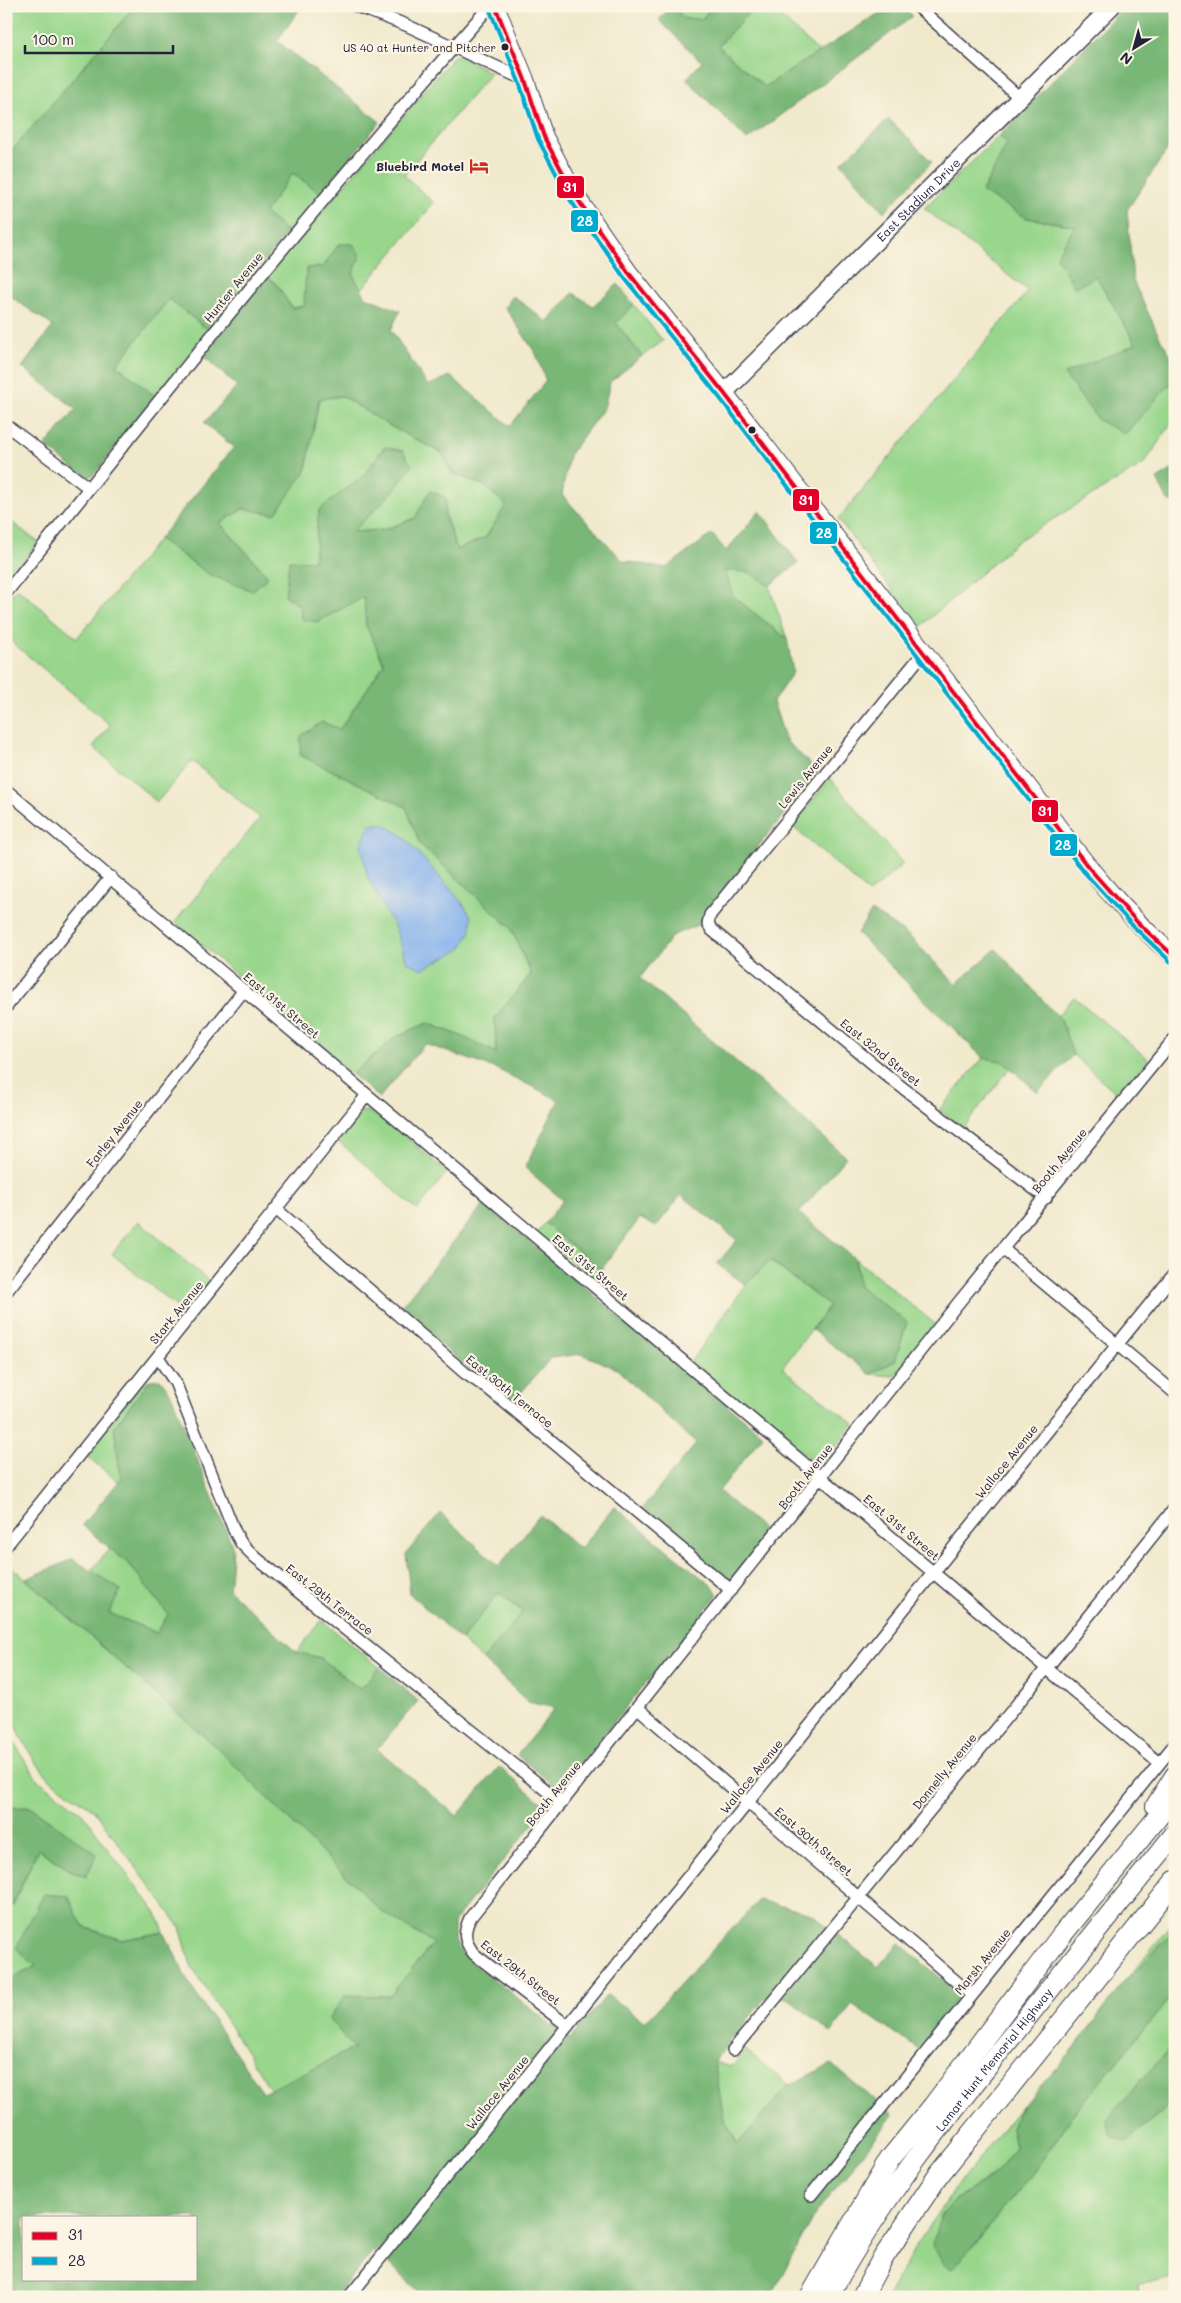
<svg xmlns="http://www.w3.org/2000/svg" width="1181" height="2303" font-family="Mali,sans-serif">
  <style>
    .green { fill: #97d68b; stroke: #5c7c63 }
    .forest { fill: #79b777; stroke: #4e6c59; fill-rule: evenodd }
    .water { fill: #83b1ed; stroke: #526a94 }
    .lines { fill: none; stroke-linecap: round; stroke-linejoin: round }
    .minor-casing { stroke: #414051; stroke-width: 14 }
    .secondary-casing { stroke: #414051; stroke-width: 19 }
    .primary-casing { stroke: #414051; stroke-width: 20 }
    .motorway-casing { stroke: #414051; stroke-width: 22 }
    .minor { stroke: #fff; stroke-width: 11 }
    .secondary { stroke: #fff; stroke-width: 16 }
    .primary { stroke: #fff; stroke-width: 18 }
    .motorway { stroke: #fff; stroke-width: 20 }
    .bus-1-casing { stroke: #fcf5e5; stroke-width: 8 }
    .bus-2-casing { stroke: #fcf5e5; stroke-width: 8 }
    .bus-1 { stroke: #e4002b; stroke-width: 4 }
    .bus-2 { stroke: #00a9ce; stroke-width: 4 }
    .bus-dot { fill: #22223b; stroke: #fcf5e5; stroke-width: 2 }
    .labels { text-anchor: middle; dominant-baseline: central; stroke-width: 4.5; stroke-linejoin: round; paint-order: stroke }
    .bus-label { font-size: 11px; fill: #22223b; stroke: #fcf5e5; text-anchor: end }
    .poi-label { font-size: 12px; font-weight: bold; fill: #22223b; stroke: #fcf5e5; text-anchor: end }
    .street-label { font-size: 12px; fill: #22223b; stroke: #fcf5e5 }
    .line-badge { stroke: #fcf5e5; stroke-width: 2 }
    .badge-label { font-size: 14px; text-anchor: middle; font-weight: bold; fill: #fff }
  </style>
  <rect width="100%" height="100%" fill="#fcf5e5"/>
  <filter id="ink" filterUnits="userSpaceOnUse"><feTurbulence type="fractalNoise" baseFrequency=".02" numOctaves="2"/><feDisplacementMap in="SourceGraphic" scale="10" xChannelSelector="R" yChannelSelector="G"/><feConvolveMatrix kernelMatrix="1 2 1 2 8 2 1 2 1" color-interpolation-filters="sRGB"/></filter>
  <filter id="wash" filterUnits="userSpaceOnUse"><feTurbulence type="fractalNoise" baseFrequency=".0096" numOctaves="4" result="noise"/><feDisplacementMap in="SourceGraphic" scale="20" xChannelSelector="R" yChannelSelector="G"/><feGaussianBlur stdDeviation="1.12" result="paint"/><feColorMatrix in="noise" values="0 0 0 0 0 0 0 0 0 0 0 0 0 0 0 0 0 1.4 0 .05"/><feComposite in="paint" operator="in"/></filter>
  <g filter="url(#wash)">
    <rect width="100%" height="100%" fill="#f0e9cc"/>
    <!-- green -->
    <path class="green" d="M6,6H135L6,158Z
      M673,6H711L704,19H684Z
      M755,6H769L819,52L765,87L718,46Z
      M454,56H461L491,73L404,175L434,203L361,290L353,275L360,255L339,244L323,267L304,306L292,308L277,285L267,276Z
      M999,136L1007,144L982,192L1027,218L1075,226L1096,276L1136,344L1065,375L1171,383L1175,388V418L1144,464L1019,540L920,627L838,519L1028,291L924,208Z
      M293,173L320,193L288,232L264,213Z
      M169,299L208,330L156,397L117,365Z
      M634,305L663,341L642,356L616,323Z
      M342,396L390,426L442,453L452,473L483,485L507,505L486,537L457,550L445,516L446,498L415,518L383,530L351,532L393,492L384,447L363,476L319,510L314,561L364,596L366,625L384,664L340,729L300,755L406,807L420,844L511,928L531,974L495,1018L496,1053L459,1035L427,1023L396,1037L352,1074L175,922L260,818L192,761L157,802L93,747L110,725L6,637V602L17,588L77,638L159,539L210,575L252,590L268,576L220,523L306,471L319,399Z
      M6,518L38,542L9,580L6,577Z
      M724,570L749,572L769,586L787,639L733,596Z
      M830,778L903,864L869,893L792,826Z
      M1074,997L1149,1060L1119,1095L1073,1055L1061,1020L1057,1016Z
      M983,1058L1002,1061L1010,1068L963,1128L939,1110Z
      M367,1111L389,1123L447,1172L417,1210L337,1140L361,1112Z
      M138,1221L209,1281L183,1312L112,1254Z
      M545,1223L601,1270L593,1279L537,1233Z
      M855,1259L935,1324L894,1376L870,1374L895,1361L907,1322L859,1287Z
      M769,1260L829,1306L782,1368L854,1424L825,1460L819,1462L810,1459L691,1361L746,1285Z
      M150,1380L114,1427L121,1479L119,1482L85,1455L141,1384Z
      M110,1548L130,1565L169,1614L157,1633L109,1613L91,1571Z
      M6,1562L216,1747L381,1911L433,1943L390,1996L354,2048L271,2090L191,1965L180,1927L94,1810L51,1780L34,1760L6,1709Z
      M499,1593L523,1612L483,1660L461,1640Z
      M321,1620L379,1667L360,1689L321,1658L296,1653Z
      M6,1730L37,1779L84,1814L106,1847L156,1912L164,1932L122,1940L82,1926L68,1896L36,1966L10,1980V2009L6,2012V1905L13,1906L38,1849L68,1869L86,1877L97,1854L30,1807L6,1808V1788L11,1774L6,1764Z
      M1175,1920V1930L1119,1988Z
      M1175,1992V2042L1107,2120L1126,2141L1175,2100V2246L1169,2259L1175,2269V2279L1138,2283L1139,2297H887L917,2244L962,2179L1023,2105L1011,2127L1015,2147C998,2174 989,2180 961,2195L966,2255L1033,2173L1076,2111Z
      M745,2050L789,2085L738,2144L724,2120L714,2062L732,2067Z"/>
    <!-- forest -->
    <path class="forest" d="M135,6H302L277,41L380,122L320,193L293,173L264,213L288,232L208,330L169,299L117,365L156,397L94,474L88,477L82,475L45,446L76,409L22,367L53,326L6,293V158Z
      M671,6H673L684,19H703L711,6H755L718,46L765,87L890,6H901L913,16L747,140L686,79L702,62L659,20Z
      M1125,6H1175V138L1127,210L1133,281L1160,338L1175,362V388L1171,383L1125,434L1098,420L1064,374L1136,344L1096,276L1075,288L1056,256L1075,226L1027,218L982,192L1007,144L999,136Z
      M889,119L932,162L884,212L841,163Z
      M339,244H353L360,255L353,275L366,297L400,311L391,330L428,386L450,376L510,426L546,381L536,354L505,307L513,296L547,322L573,293L593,306L618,284L634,305L616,323L642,356L610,382L604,408L569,455L562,495L623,561L666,568L712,534L726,551L760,511L798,563L769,586L749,572L725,571L733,596L787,639L793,672L773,702L786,741L818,771L707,911L700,924L673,935L640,978L846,1157L799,1213L855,1259L859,1287L907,1322L895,1361L870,1374L812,1329L829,1306L770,1260L746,1285L717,1264L737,1240L681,1195L656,1227L640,1218L601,1270L545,1223L563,1200L525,1168L559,1100L497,1069L425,1044L379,1098L352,1074L396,1037L427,1023L459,1035L496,1053L495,1018L531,974L511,928L420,844L406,807L300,755L301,736L322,722L340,729L384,664L366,625L364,597L317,622L301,619L300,606L285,596L289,560L314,561L319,510L363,476L385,447L403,451L412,466L393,492L352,532L383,530L415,518L430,491L446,498L445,516L457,550L486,537L506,505L483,485L452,473L442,453L390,426L342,396L319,399L306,471L275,514L243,509L220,523L268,577L252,591L210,575L159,539L234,447L204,423L237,386L202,355L267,276L277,285L292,308L304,306L306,268L323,267Z
      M1175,468V503L1168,501L1157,479Z
      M872,911L909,936L956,984L996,949L1061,1020L1073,1055L1038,1092L1002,1061L983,1058L857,933Z
      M484,1204L763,1435L719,1491L768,1534L732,1579H725L641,1510L696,1444L617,1369L582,1354L551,1358L511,1404L399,1309Z
      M160,1379L170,1392L233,1548L229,1590L296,1652L321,1658L360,1689L379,1667L418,1701L377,1749L457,1816L499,1767L547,1807L454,1921V1940L466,1958L570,2039L607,1995L645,2022L759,1900L812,1914L878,1967L899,1943L961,1995L918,2049L852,2004L831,2033L788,1998L766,1997L714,2061L724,2120L738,2144L789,2085L831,2064L893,2115L814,2216L770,2297H423L389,2263L373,2251L335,2297H6V2012L10,2009V1980L36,1966L16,1948L44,1894L68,1896L83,1927L122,1940L164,1932L189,1984L263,2093L354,2048L329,2019L345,1995L390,1996L433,1943L381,1911L216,1747L26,1579L73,1559L121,1590L109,1613L157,1633L168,1614L130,1565L82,1525L121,1479L114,1427L150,1380ZM24,2217H196V2279H24Z
      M614,1507L712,1586L718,1594L563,1785L555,1786L517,1755L555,1708L528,1702L483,1660L523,1611L499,1593L461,1640L410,1594L406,1554L440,1513L499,1566L540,1515L580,1549Z
      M30,1807L97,1854L86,1877L68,1869L38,1849L12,1906L6,1905V1808Z
      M1175,1930V1992L1076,2111L1033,2173L966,2255L952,2268L943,2264L933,2245C936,2233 938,2218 946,2209C956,2197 969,2192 982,2184C997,2175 1005,2162 1015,2147L1011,2127L1023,2105L1069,2055L1119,1988Z
      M1175,2042V2100L1126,2142L1112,2136L1107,2119Z"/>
    <!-- water -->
    <path class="water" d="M370,824H384L404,837L461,901L471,916V931L461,949L422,969L407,962L396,930L368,878L361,845Z"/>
  </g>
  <g filter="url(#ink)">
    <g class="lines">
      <!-- minor casing -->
      <g class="minor-casing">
        <path id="minor" d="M356,6L406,25L525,80
          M917,6L1020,98
          M6,425L89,488
          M6,593C163,394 322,196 490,6
          M924,652L710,915L708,924L712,930L890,1078L1046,1198
          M6,790L1159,1763
          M6,1007L111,877
          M276,1209L465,1373L490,1390L731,1590
          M1003,1249L1175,1393
          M6,1292L244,990
          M158,1357L175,1382L234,1530L241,1543L255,1557L562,1803
          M6,1546L367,1095
          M638,1708L972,1995
          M568,2026L474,1954C464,1941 463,1933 470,1918L959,1302L1175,1038
          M733,2050L1046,1669L1175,1508
          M811,2195L1175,1744
          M349,2297L1175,1273"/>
      </g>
      <!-- secondary casing -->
      <g class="secondary-casing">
        <g id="secondary">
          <path id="s1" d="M724,393L1112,6"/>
        </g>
      </g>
      <!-- primary casing -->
      <g class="primary-casing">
        <path id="primary" d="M495,6L525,80L544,137L574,194L628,272L724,393L1044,808C1083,863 1123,913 1175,957"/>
      </g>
      <!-- motorway casing -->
      <g class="motorway-casing">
        <g id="motorway">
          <path d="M1156,1806L1175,1776"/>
          <path d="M810,2297L890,2159L933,2106L1061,1936L1175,1796"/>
          <path id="s2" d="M828,2297C878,2203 944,2120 1011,2037C1066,1969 1120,1902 1175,1834"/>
          <path d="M862,2297L881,2261L938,2176L1175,1881"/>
        </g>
      </g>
      <!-- minor -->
      <use href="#minor" class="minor"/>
      <!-- secondary -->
      <use href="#secondary" class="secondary"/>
      <!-- primary -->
      <use href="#primary" class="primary"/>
      <!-- motorway -->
      <use href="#motorway" class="motorway"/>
      <!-- bus-1 casing -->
      <g class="bus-1-casing">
        <path id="bus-1" d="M495,6L525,80L544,137L574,194L628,272L724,393L1089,868L1138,923L1175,957"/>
      </g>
      <!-- bus-2 casing -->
      <g class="bus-2-casing">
        <path id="bus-2" d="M489,8L519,82L538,139L569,198L623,276L719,397L1084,872L1134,927L1171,962"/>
      </g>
      <!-- bus-1 -->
      <use href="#bus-1" class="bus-1"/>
      <!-- bus-2 -->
      <use href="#bus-2" class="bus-2"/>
    </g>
  </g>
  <!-- icons -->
  <defs>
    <g id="hotel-bare" transform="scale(1.5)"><path d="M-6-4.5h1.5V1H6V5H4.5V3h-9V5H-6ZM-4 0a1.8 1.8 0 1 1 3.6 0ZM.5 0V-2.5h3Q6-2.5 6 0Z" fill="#c8321e" stroke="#fcf5e5" stroke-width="2.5" paint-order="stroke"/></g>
  </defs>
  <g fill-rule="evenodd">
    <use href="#hotel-bare" x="479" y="166"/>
  </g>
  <!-- markers -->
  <g class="bus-dot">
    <circle cx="505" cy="47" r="4.5"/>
    <circle cx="752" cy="430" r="4.5"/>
  </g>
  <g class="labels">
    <!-- bus labels -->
    <g class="bus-label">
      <text x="496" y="47">US 40 at Hunter and Pitcher</text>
    </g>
    <!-- poi labels -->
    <g class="poi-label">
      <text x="464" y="166">Bluebird Motel</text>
    </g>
    <!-- street labels -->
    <g class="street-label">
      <text stroke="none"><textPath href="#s1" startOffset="274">East Stadium Drive</textPath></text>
      <text transform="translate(233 287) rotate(-51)">Hunter Avenue</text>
      <text transform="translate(805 776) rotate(-51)">Lewis Avenue</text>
      <text transform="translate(282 1005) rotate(40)">East 31st Street</text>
      <text transform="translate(881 1052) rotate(39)">East 32nd Street</text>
      <text transform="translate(114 1133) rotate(-52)">Farley Avenue</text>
      <text transform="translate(1059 1160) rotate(-51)">Booth Avenue</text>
      <text transform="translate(591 1267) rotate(40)">East 31st Street</text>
      <text transform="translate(176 1312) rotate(-51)">Stark Avenue</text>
      <text transform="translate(510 1391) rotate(39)">East 30th Terrace</text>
      <text transform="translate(1006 1461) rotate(-51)">Wallace Avenue</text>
      <text transform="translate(805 1476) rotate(-52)">Booth Avenue</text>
      <text transform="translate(902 1527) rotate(40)">East 31st Street</text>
      <text transform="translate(330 1599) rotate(38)">East 29th Terrace</text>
      <text transform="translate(944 1771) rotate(-51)">Donnelly Avenue</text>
      <text transform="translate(751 1776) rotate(-51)">Wallace Avenue</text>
      <text transform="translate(553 1793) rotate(-51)">Booth Avenue</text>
      <text transform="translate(814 1841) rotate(41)">East 30th Street</text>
      <text transform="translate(982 1961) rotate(-51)">Marsh Avenue</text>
      <text transform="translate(521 1972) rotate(38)">East 29th Street</text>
      <text stroke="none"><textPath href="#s2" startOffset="290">Lamar Hunt Memorial Highway</textPath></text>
      <text transform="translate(497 2092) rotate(-51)">Wallace Avenue</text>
    </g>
  </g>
  <g class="line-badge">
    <rect x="556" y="175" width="29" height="24" rx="5" fill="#e4002b"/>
    <rect x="570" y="209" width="29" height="24" rx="5" fill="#00a9ce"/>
    <rect x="792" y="488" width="28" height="24" rx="5" fill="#e4002b"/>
    <rect x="809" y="521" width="29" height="24" rx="5" fill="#00a9ce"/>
    <rect x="1031" y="799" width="28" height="24" rx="5" fill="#e4002b"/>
    <rect x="1049" y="833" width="29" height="24" rx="5" fill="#00a9ce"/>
  </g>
  <g class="badge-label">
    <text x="570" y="192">31</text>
    <text x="585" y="226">28</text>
    <text x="806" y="505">31</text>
    <text x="824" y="538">28</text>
    <text x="1045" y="816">31</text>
    <text x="1063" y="850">28</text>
  </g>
  <!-- margin -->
  <rect width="1181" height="2303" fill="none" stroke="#fcf5e5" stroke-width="25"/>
  <!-- legend -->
  <rect x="22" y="2216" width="175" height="65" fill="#fcf5e5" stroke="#a5a1a1"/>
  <rect x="32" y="2232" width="25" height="8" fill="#e4002b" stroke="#a5a1a1"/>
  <text x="68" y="2240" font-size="15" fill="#22223b">31</text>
  <rect x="32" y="2257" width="25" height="8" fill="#00a9ce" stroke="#a5a1a1"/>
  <text x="68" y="2266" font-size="15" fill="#22223b">28</text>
  <!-- north arrow -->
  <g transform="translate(1134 48) rotate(217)" stroke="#fcf5e5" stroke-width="4" paint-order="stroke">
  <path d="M0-4L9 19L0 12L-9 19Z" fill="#22223b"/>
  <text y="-8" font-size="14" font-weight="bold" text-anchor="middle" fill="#22223b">N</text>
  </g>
  <!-- scale -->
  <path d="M25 45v8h148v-8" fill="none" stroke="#22223b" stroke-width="2.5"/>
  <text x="32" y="45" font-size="15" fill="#22223b" stroke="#fcf5e5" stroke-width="4" paint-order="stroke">100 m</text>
</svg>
